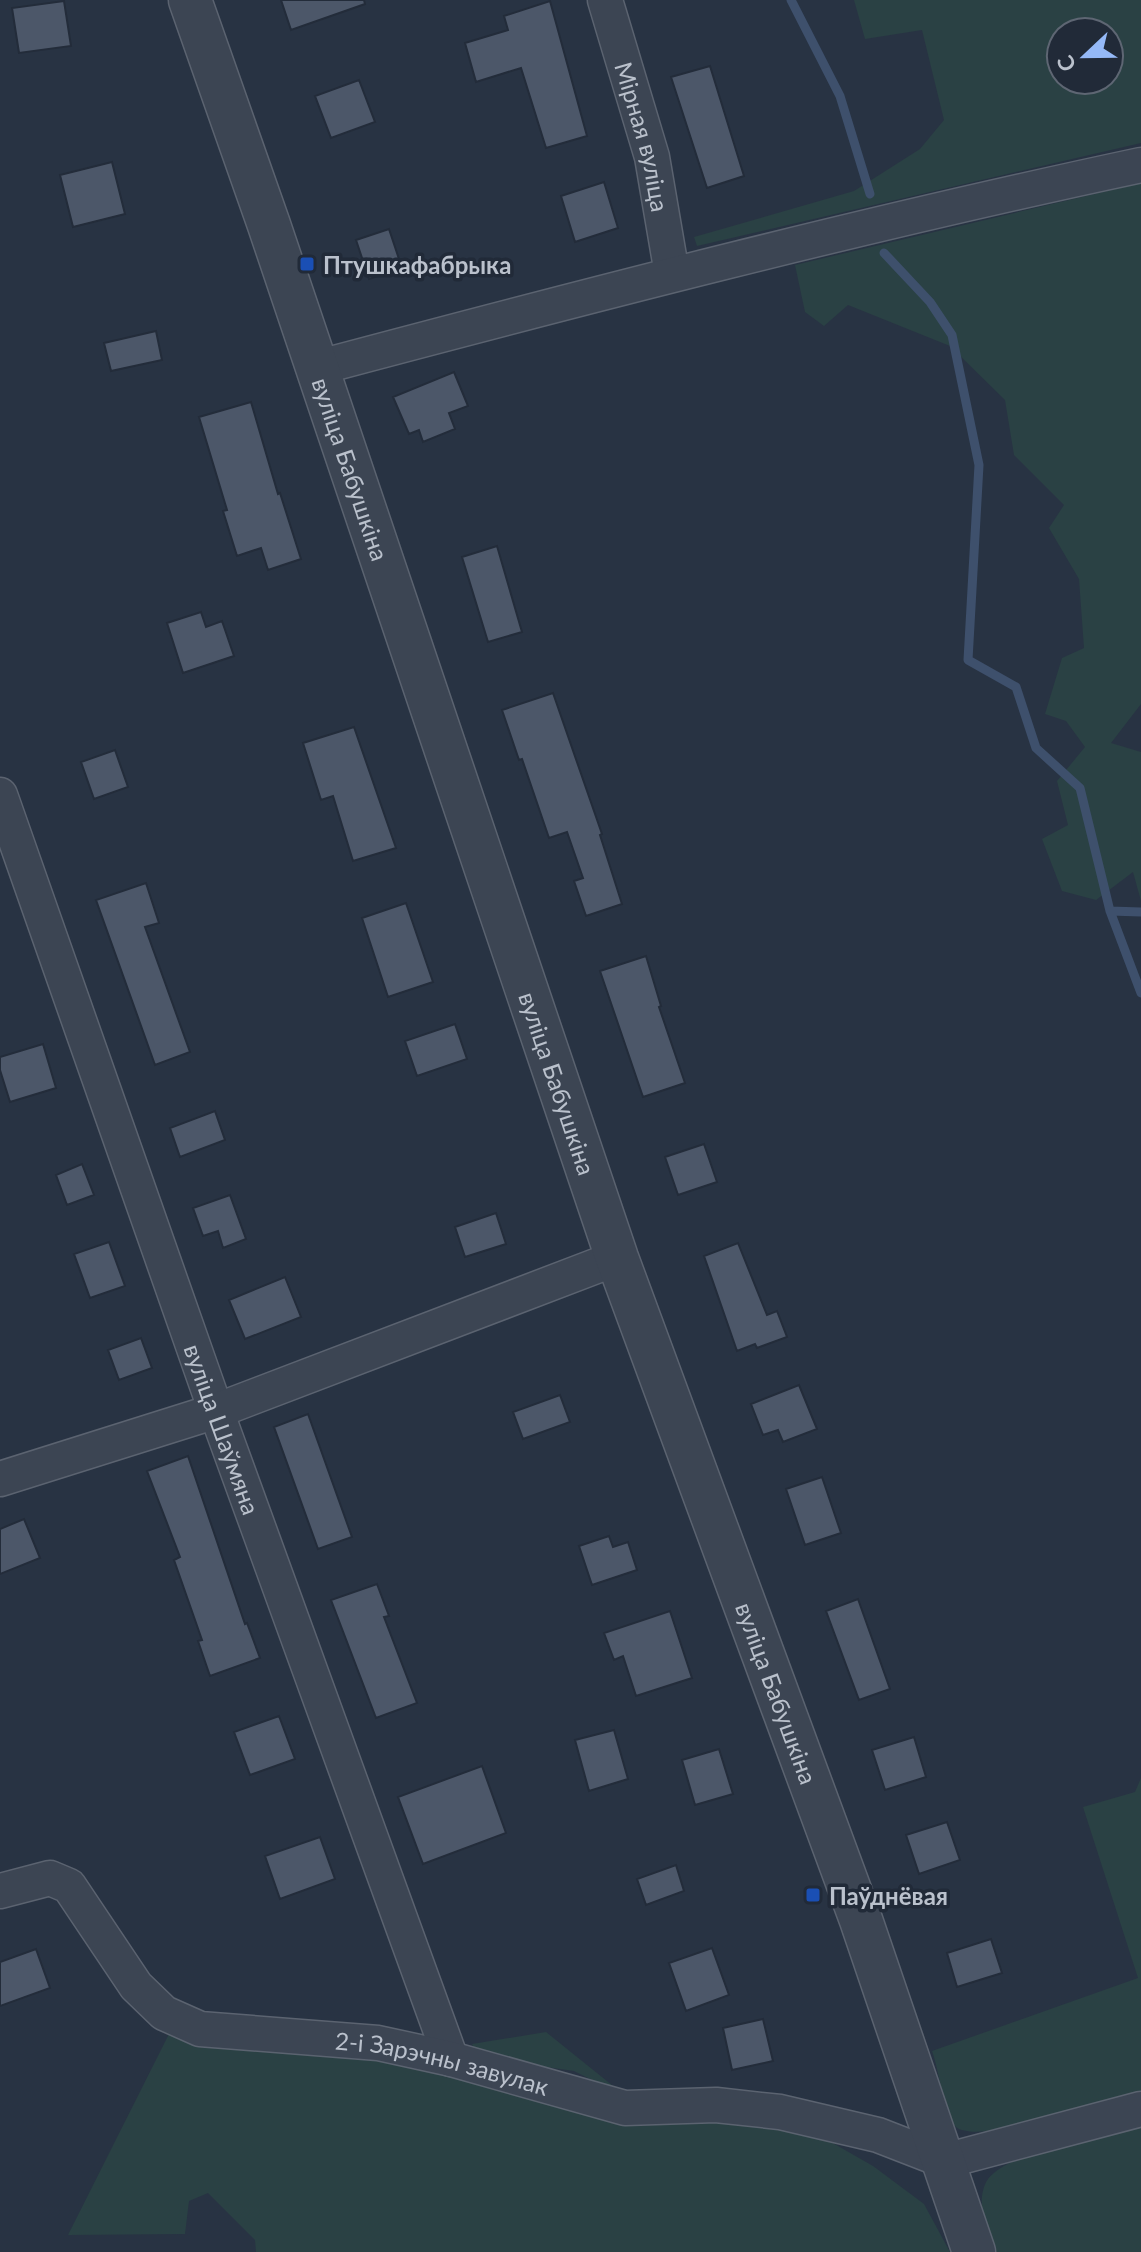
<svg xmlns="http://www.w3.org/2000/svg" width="1141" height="2252" font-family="Lato,sans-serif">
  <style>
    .green { fill: #2a4144; fill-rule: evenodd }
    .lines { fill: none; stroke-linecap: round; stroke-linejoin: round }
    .stream { stroke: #3e506c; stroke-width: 9 }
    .building { fill: #4c5769; stroke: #232c3a; stroke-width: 2 }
    .minor-casing { stroke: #5b6370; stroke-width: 37 }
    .tertiary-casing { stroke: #5b6370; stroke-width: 45 }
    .minor { stroke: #3c4553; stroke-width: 34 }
    .tertiary { stroke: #3c4553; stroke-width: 42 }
    .transit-dot { fill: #1a4fb4; stroke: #212a38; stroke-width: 3 }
    .labels { text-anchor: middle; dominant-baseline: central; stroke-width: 7; stroke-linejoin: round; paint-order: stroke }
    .street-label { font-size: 24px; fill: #bac1cc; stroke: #212a38 }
    .poi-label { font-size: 24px; font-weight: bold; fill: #bac1cc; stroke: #212a38; text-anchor: start }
  </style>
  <rect width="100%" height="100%" fill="#283343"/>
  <!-- green -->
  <path class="green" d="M854,0H1141V143L697,246L694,237L854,191L920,149L944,120L922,30L865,39ZM1061,32H1109V80H1061Z
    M1141,183V704L1111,743L1141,752V901L1133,872L1096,900L1062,891L1042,839L1068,825L1057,781L1085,747L1066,721L1045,714L1062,658L1084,648L1079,579L1049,528L1064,505L1014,455L1005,400L950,346L848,305L824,326L805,312L795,265Z
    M1141,1778V2093C1109,2102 979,2146 956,2127C944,2116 939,2069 932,2051L1138,1978L1083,1807L1135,1792Z
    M170,2032L377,2052L817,2134L873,2166L924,2204L950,2252H256L255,2240L208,2193L189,2201L185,2234L68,2235Z
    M546,2032L628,2098L574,2071L477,2057L472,2044Z
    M1141,2126V2252H993C987,2231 974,2200 988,2179C1009,2151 1106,2135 1141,2126Z"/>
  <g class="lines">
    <!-- stream -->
    <path class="stream" d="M791,0L840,96L870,194
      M884,253L930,302L952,335L979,465L968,660L1016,687L1036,748L1080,788L1110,911L1141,993
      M1110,911L1141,912"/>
  </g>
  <!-- building -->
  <path class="building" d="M281,0H364L365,4L291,30Z
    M64,1L71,46L19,53L12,8Z
    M550,1L587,136L546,148L521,68L476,82L465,43L508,30L504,16Z
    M710,66L744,176L707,188L671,77Z
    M359,80L375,122L331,138L315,96Z
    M112,162L125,214L73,227L60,175Z
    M604,182L618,228L575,242L561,196Z
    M389,229L402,268L369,279L356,240Z
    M156,331L162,360L111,371L104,343Z
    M454,372L468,406L449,413L455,429L423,442L419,430L409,434L393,397Z
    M251,402L278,494L280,493L301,559L268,570L261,548L237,556L223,511L227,510L199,417Z
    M497,546L522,632L488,642L462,557Z
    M201,612L206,627L222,621L234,656L183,673L167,623Z
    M553,693L602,834L600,835L622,904L586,916L574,881L583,878L567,832L549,838L522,759L519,760L502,710Z
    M354,727L396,848L353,861L333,796L321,800L303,743Z
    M115,750L128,787L94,799L81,762Z
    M146,883L159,923L145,927L190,1052L155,1065L96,900Z
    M406,903L433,982L388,997L362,918Z
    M646,956L661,1006L659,1007L685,1083L643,1097L600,971Z
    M455,1024L467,1059L417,1076L405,1041Z
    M43,1044L56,1088L10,1102L0,1070V1057Z
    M215,1111L225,1140L180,1157L170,1128Z
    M704,1144L717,1182L678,1195L665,1157Z
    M82,1164L94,1195L67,1205L56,1175Z
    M230,1195L246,1239L223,1248L218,1231L203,1236L193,1208Z
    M496,1213L506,1244L465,1257L455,1227Z
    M109,1242L125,1286L90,1298L74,1254Z
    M738,1243L767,1315L777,1311L787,1337L757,1348L755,1344L737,1351L704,1256Z
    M285,1277L301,1317L245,1339L229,1300Z
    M141,1338L152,1368L119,1380L108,1350Z
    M799,1385L817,1429L783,1442L778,1430L763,1435L751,1404Z
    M560,1395L570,1422L523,1439L513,1412Z
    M308,1414L352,1537L318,1549L274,1427Z
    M188,1456L245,1624L247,1623L260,1658L210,1676L198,1641L202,1640L174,1560L180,1557L147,1471Z
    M822,1477L841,1533L805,1545L786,1489Z
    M24,1519L40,1558L0,1574V1529Z
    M609,1536L613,1547L628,1542L637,1570L592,1585L579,1546Z
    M377,1584L389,1616L384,1617L417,1703L376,1718L331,1600Z
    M858,1599L890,1689L859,1700L826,1611Z
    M670,1611L692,1678L636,1696L623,1656L614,1660L604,1633Z
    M279,1716L295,1759L250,1775L234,1732Z
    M614,1730L628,1779L589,1791L575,1740Z
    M914,1737L926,1777L885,1790L872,1750Z
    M719,1749L733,1794L695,1805L682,1760Z
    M482,1766L506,1833L423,1864L398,1797Z
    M947,1822L960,1860L919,1874L906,1835Z
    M320,1837L335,1879L280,1899L265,1856Z
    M676,1865L684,1891L646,1905L637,1879Z
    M991,1939L1002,1973L957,1987L947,1953Z
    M712,1948L729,1995L686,2011L669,1963Z
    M36,1949L50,1988L0,2006V1962Z
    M763,2019L773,2061L732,2070L723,2028Z"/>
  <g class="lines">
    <!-- minor casing -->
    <g class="minor-casing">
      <g id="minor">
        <path id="s1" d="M605,0L652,157L672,274"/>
        <path d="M316,368C590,295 864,224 1141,165"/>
        <path id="s2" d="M0,795L216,1411L451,2059"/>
        <path d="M0,1479L216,1411L617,1258"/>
        <path id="s3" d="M0,1891L50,1878L69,1886L136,1986L164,2013L200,2029L378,2043L451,2059L625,2108L716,2105L780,2112L878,2135L945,2161L1141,2109"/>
      </g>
    </g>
    <!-- tertiary casing -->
    <g class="tertiary-casing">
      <g id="tertiary">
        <path id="s4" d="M190,0L269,225L617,1258L861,1920L974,2252"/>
      </g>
    </g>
    <!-- minor -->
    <use href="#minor" class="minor"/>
    <!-- tertiary -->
    <use href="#tertiary" class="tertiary"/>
  </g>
  <!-- markers -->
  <g class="transit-dot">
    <rect x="299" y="256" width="16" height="16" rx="4"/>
    <rect x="805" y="1887" width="16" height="16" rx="4"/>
  </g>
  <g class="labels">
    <!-- street labels -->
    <g class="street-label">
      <text stroke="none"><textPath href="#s1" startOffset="142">Мірная вуліца</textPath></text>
      <text stroke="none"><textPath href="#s4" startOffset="496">вуліца Бабушкіна</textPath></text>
      <text stroke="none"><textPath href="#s4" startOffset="1144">вуліца Бабушкіна</textPath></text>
      <text stroke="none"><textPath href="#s2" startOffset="672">вуліца Шаўмяна</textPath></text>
      <text stroke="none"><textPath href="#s4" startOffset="1792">вуліца Бабушкіна</textPath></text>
      <text stroke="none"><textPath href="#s3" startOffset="516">2-і Зарэчны завулак</textPath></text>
    </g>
    <!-- poi labels -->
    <g class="poi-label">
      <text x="323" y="264">Птушкафабрыка</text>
      <text x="829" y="1895">Паўднёвая</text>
    </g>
  </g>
  <!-- north arrow -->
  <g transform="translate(1085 56) rotate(248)"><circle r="38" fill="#212a38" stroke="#5e6673" stroke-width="2"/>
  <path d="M0-6L14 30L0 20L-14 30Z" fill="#95b9f7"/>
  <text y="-12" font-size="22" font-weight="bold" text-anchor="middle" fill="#bac1cc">С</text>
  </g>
</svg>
